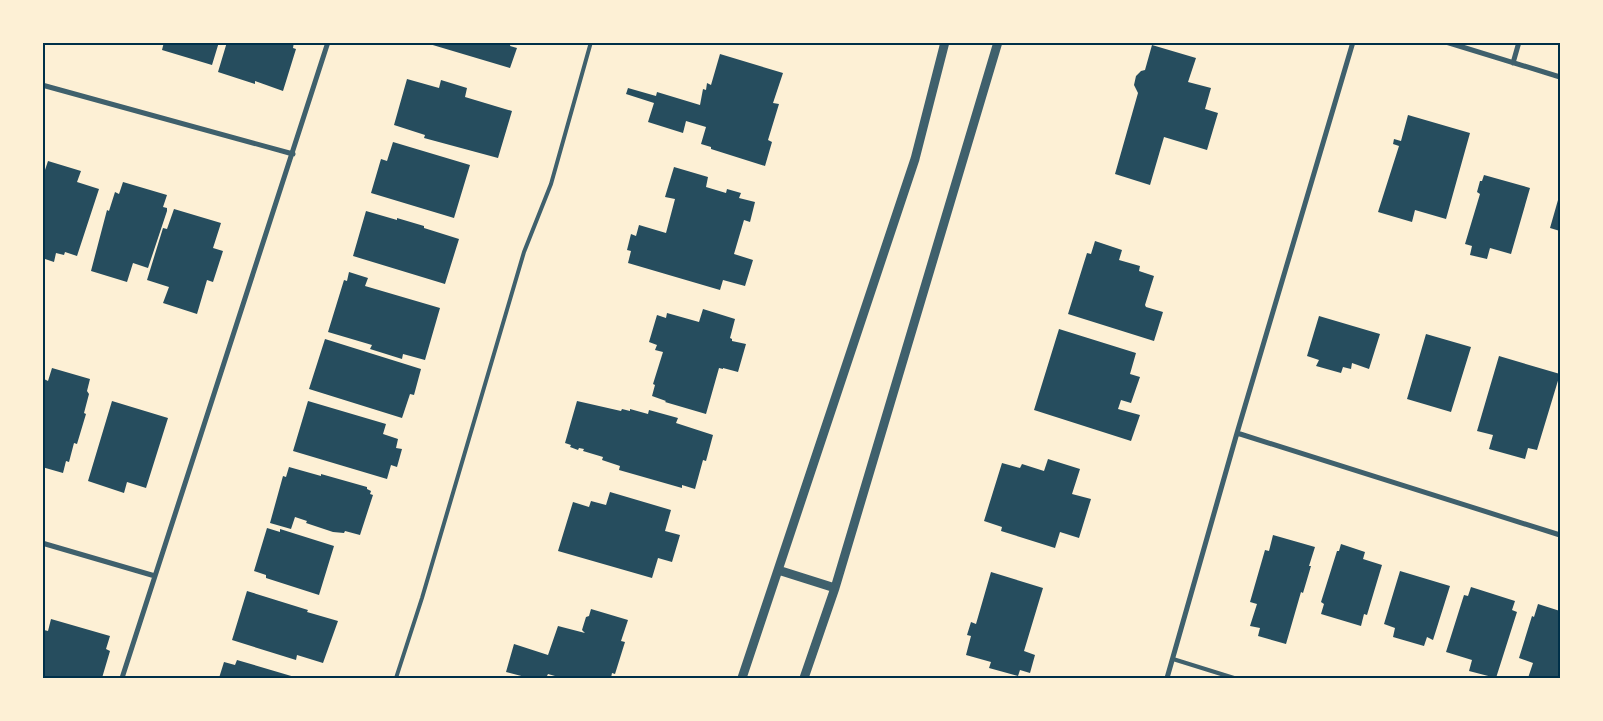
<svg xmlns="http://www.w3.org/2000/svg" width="1603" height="721" font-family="'Fira Sans',sans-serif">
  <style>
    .building { fill: #264d5e }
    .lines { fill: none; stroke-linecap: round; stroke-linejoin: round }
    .service { stroke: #3f606c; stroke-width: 4 }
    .minor { stroke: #3f606c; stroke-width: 5 }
    .tertiary { stroke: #3f606c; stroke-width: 9 }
    .neatline { fill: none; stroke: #003049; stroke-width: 2 }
  </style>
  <rect width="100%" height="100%" fill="#fdf0d5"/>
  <!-- building -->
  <path class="building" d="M164,42H219L212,65L162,50Z
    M227,42H294L293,48L296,49L283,91L255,81V84L218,72Z
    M511,42L510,46L517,48L510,68L426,43Z
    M1152,45L1196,58L1188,82L1211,88L1205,109L1218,113L1207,150L1164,137L1150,185L1115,174L1138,93L1134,85L1136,76L1141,71L1145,70Z
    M720,54L783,73L773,103L779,104L768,140L772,142L765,166L711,149V147L701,144L706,127L686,121L683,133L648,122L654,103L626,94L628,88L656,96L657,92L700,105L703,89L706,90L707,83L711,85Z
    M407,79L439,88L441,80L467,88L465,97L512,111L498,158L424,138L425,135L394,125Z
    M1408,115L1470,133L1446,219L1415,210L1412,222L1378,212L1399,146L1393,144L1394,139L1401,141Z
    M393,142L470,165L454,218L371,193L381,159L387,161Z
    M48,161L81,171L77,182L99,189L77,256L65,252L64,255L56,253L54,262L42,258V179Z
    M674,167L708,177L706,187L726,193L727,189L741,193L739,198L755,202L750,222L744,220L734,254L753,260L745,286L723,280L720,290L628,263L631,251L627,250L631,234L636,236L639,225L666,233L675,199L665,197Z
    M1484,175L1530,188L1511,254L1490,248L1487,259L1470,255L1472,246L1465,244L1480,194L1477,192L1480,181H1482Z
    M123,182L167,195L163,207L167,208V211L148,268L133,263L127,282L91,271L107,210L109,211L115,192L119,194Z
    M1560,193V231L1550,228Z
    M174,209L221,223L213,248L223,251L213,282L207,280L197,314L163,303L169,287L147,280L163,228L167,229Z
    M366,211L397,220V218L424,226V228L459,239L445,284L353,256Z
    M1095,241L1122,250L1119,260L1140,266L1139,271L1154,276L1145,305L1146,307L1163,312L1154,341L1068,314L1087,253L1091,254Z
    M349,272L368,278L365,286L440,308L425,360L403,354L402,359L370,349L372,345L328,332L344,280L347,281Z
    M703,309L735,319L730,338L732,339V341L746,344L738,372L723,368V369L719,368L706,414L665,402L666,401L652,396L655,385L653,384L663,352L655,350L657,345L649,342L657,315L666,318L667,313L699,322Z
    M1319,316L1380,334L1369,369L1352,363L1351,369L1343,367L1341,373L1316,366L1319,360L1307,356Z
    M1059,329L1136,353L1130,374L1140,377L1131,403L1121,400L1118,409L1140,415L1131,441L1034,410Z
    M1426,334L1471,347L1451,412L1407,399Z
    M325,339L421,369L414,395L410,394L402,418L309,389Z
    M1499,356L1560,374L1537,450L1528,448L1525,459L1489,449L1493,435L1477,431Z
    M52,368L90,379L87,391L89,394L84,413L86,414L77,444L74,443L69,462L66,461L63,473L42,467V384L44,379L48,381Z
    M112,401L168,418L146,488L127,482L124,493L88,481Z
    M308,401L386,424L383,434L398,439L396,448L402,449L397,467L391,465L387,479L293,451Z
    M577,401L621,411L622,409L630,411V409L648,414L649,410L678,418L676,423L713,435L706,461L703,460L695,489L682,485V488L619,470L620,466L602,460L603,457L583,451L584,449L579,448L578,450L570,447L571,445L565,443Z
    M1048,459L1080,469L1072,494L1091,499L1079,538L1060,532L1055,548L1001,531L1002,527L984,521L1002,463L1020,468L1022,464L1044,471Z
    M289,467L321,476V474L367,487V489L371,491L370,494L373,495L360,535L345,531L344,533L333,532L306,523L307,521L295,517L291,529L270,523L283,476L286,477Z
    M610,492L671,510L665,531L680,535L672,562L658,558L652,578L558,551L573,502L589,507L591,501L606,505Z
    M267,528L280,532V529L334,546L319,595L266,578V575L254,571Z
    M1273,535L1315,547L1309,566H1311L1303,593L1301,592L1286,644L1258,636L1260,628L1250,626L1257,604L1250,602L1265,550L1269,551Z
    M1341,544L1365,552L1363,559L1382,565L1367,615L1364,614L1361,626L1321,614L1324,604L1321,602L1337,551H1339Z
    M1400,571L1450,586L1433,640L1427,637L1424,646L1393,637L1395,628L1384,624Z
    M991,572L1043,588L1024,651L1035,655L1030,673L1020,670L1018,676L989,668L991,662L966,655L971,636L967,635L971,622L976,624Z
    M1471,587L1515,601L1512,610L1517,612L1496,678L1469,671L1472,660L1446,652L1464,595L1468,596Z
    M247,591L308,610L307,612L338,621L323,663L297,655L296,660L232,640Z
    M1538,604L1560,611V678H1528L1533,663L1519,658L1532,616L1534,617Z
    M591,609L628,620L621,641L625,642L615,674L612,673L611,678H562L548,674L546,678H529L506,672L514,644L548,655L558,626L585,633L582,630L586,617L589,616Z
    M51,619L110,636L106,649L110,651L102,678H42V636L44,630L48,631Z
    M237,660L298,678H219L224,662L235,665Z"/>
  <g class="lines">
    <!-- service -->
    <path class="service" d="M1173,659L1234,678
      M396,678L422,598L524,252L551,184L591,42"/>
    <!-- minor -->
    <path class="minor" d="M1446,42L1560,77
      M1513,63L1519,42
      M42,85L293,154
      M1237,433L1560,535
      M42,543L155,576
      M122,678L328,42
      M1167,678L1237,433L1353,42"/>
    <!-- tertiary -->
    <path class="tertiary" d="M778,570L835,588
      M742,678L915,159L945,42
      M804,678L835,588L998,42"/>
  </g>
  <!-- border -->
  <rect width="1603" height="721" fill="none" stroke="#fdf0d5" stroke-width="88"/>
  <rect x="44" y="44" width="1515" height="633" class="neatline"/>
</svg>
